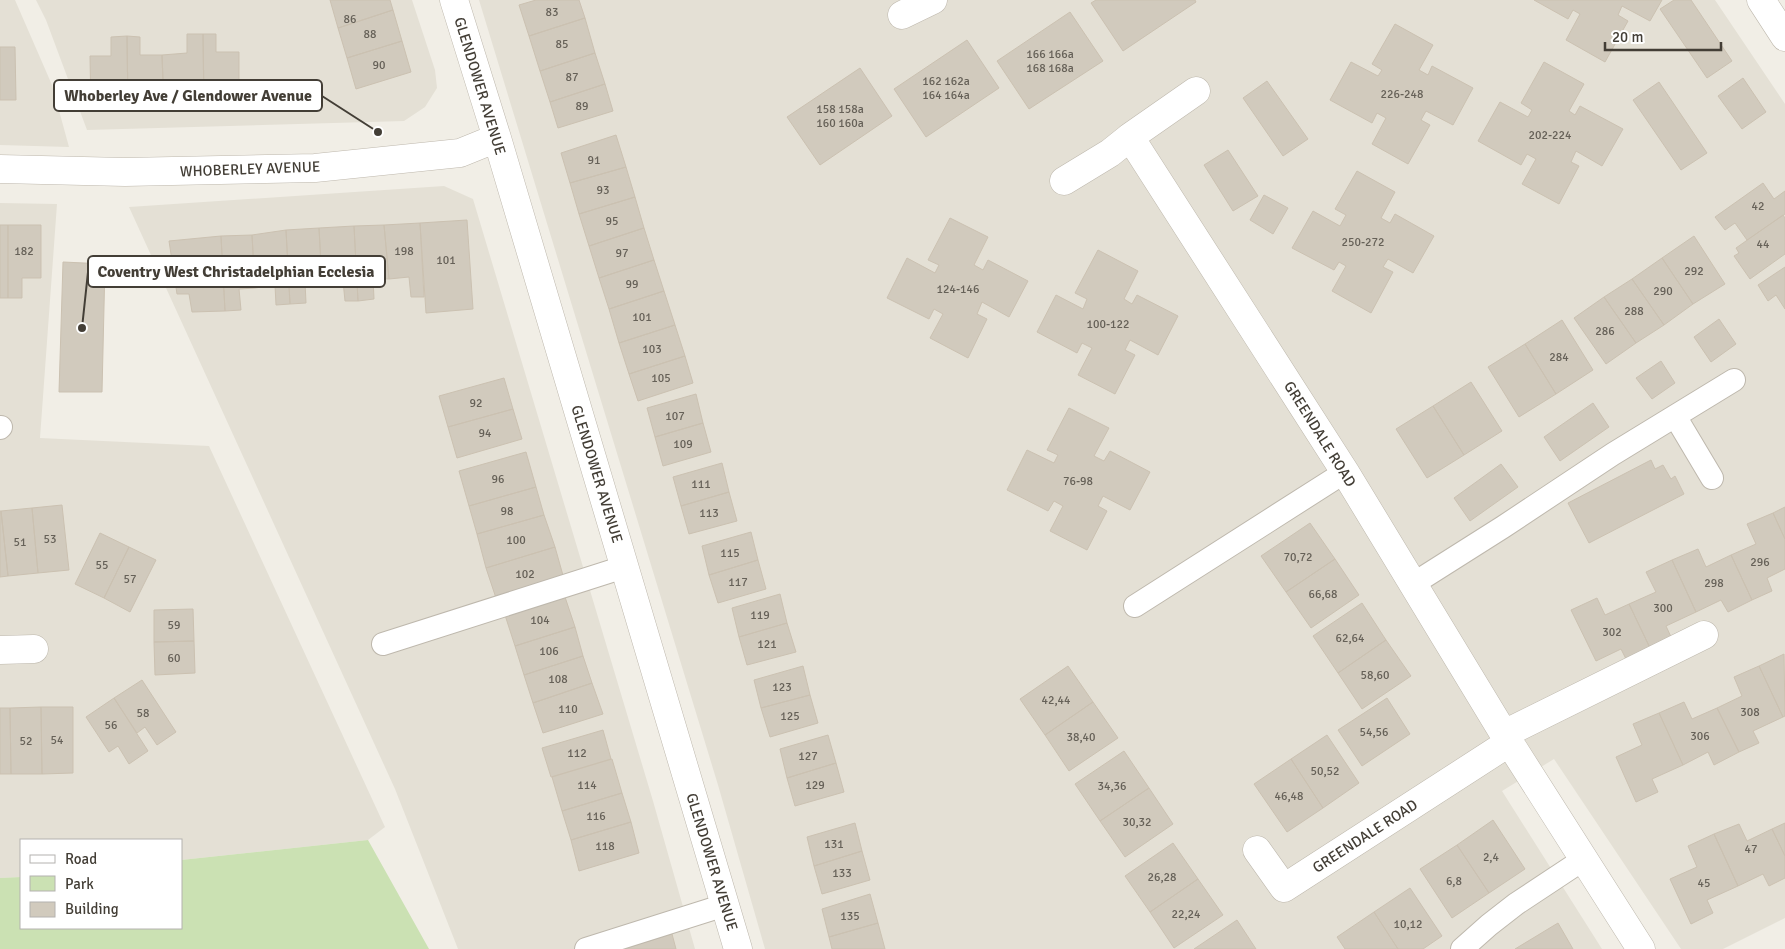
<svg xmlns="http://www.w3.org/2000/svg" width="1785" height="949" font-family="Signika,sans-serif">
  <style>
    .residential { fill: #e4e0d5 }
    .green { fill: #cbe1b3 }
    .building { fill: #d1cabd; stroke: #cbc1b1 }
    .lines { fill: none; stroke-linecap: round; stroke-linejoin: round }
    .lane-casing { stroke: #beb8ad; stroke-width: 24 }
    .street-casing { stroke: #beb8ad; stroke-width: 29 }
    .lane { stroke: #fff; stroke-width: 22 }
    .street { stroke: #fff; stroke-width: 28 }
    .labels { text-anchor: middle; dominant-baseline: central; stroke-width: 4.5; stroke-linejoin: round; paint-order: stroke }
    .number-label { font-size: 12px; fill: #666158 }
    .street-label { font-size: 15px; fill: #433e36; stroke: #fff }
    .leader { fill: none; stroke: #433e36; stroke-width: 2 }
    .callout-dot { fill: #433e36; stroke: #fff; stroke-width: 2 }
    .callout { fill: #fff; stroke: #433e36; stroke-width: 2 }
    .callout-label { font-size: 16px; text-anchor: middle; font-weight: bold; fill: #433e36 }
  </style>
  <rect width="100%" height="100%" fill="#f1eee6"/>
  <!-- residential -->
  <path class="residential" d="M0,0H15L52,85L69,147L0,145Z
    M36,0H412L435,70L437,88L425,107L404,121L87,130L46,20Z
    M479,0H1715L1785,104V918L1723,949H1681L1554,759L1502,791L1602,949H765L718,785Z
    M444,186L473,199L653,801L695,949H458L395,789L129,207Z
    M0,203L57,204L40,438L209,446L385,827L368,840L181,860V840H21V877L0,878Z"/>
  <!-- green -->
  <path class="green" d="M368,840L429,949H0V878L21,877V928H181V860Z"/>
  <!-- building -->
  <path class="building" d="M330,0H390L393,10L338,28Z
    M536,0H579L585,18L529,36L519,5Z
    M1096,0H1195L1196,2L1123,51L1091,3Z
    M1534,0H1662L1650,21L1622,6L1618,15L1628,21L1605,62L1566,40L1580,14L1573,10L1568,19Z
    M1674,0H1691L1732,61L1707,78L1660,9Z
    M393,10L402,41L347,58L338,28Z
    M1070,12L1103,61L1029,109L997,61Z
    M585,18L595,53L540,71L529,36Z
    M1395,24L1433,45L1419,70L1428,75L1432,66L1473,88L1453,125L1426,111L1421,120L1430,125L1408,164L1372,144L1386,118L1377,113L1372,123L1330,100L1351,62L1378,76L1382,70L1372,64Z
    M187,34H203L204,106L164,107L162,55L187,53Z
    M203,34H216V52H239V102L204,106Z
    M127,36L140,37V55H162L164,107L128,108Z
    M127,36L128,108L91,110L90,56H111V37Z
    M967,40L999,88L926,137L894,89Z
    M402,41L411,72L356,89L347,58Z
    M0,47H15L16,100H0Z
    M595,53L605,84L550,102L540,71Z
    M1544,62L1584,84L1569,111L1575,115L1580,106L1623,129L1602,166L1576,151L1571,162L1579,166L1559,204L1522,184L1536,159L1527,154L1521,165L1478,141L1500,102L1528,117L1532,110L1521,103Z
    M860,68L892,116L820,165L787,117Z
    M1743,78L1766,112L1742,129L1718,96Z
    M1267,81L1308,139L1283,156L1243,98Z
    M1659,82L1707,153L1681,170L1633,100Z
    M605,84L613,111L558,128L550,102Z
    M616,135L626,167L570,183L561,153Z
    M1228,150L1258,196L1233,211L1204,165Z
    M626,167L635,197L579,214L570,183Z
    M1357,171L1395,192L1381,218L1390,223L1395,214L1434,236L1413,273L1388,259L1383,267L1393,272L1371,313L1332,291L1346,266L1339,262L1334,270L1292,248L1313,211L1340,226L1346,215L1335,209Z
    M1763,183L1774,199L1785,191V214L1747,240L1735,223L1725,230L1715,217Z
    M1264,195L1288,208L1273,234L1250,220Z
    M635,197L644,228L589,246L579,214Z
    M1783,215L1785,218V254L1750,279L1734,256L1739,253L1736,248Z
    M950,218L988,237L974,265L983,270L988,260L1028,281L1009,317L982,302L977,314L987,319L968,358L930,338L943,314L934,309L929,319L887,298L907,258L935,273L939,265L928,260Z
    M467,220L473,309L426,313L420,223Z
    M420,223L424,297H411L409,277L389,279L384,225Z
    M0,225H8V298H0Z
    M8,225H41V278H22V298H8Z
    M384,225L389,279L373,278L374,299L358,301L354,226Z
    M354,226L358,301H345L343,281L322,282L319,228Z
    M319,228L322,282H305L306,303L290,304L286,230Z
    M644,228L654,260L599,278L589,246Z
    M286,230L290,304L276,305L275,285L255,288L252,235Z
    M252,235L255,288L239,289L241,310L225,311L221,236Z
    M221,236L225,311L192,312L189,294H177L169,241Z
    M1694,236L1725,284L1693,304L1662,258Z
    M1098,250L1138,271L1124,299L1132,304L1137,295L1178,316L1158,355L1130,340L1125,350L1135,355L1115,394L1078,375L1092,348L1082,343L1077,353L1037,332L1056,295L1083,309L1087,299L1075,293Z
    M1662,258L1693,304L1664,325L1632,279Z
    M654,260L664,291L609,309L599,278Z
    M63,262L105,264L102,392H59Z
    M1785,267V309L1776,295L1768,301L1758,285Z
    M1632,279L1664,325L1636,343L1604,297Z
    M664,291L675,325L619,343L609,309Z
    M1604,297L1636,343L1606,364L1574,318Z
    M1719,319L1736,344L1711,362L1694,337Z
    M1562,320L1593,370L1556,394L1525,344Z
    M675,325L685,356L629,374L619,343Z
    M1525,344L1556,394L1519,417L1488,367Z
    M685,356L693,383L638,401L629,374Z
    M1661,361L1675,383L1652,399L1636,378Z
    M504,378L513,409L448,427L439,396Z
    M1471,382L1502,431L1464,455L1433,406Z
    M696,394L703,423L655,437L647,408Z
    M1593,403L1609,427L1560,461L1544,437Z
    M1433,406L1464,455L1427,478L1396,429Z
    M1069,408L1109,428L1094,456L1104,461L1110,451L1150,472L1130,510L1103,496L1098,506L1107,511L1087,550L1050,531L1063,506L1054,501L1048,511L1007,490L1027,450L1054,463L1058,455L1047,450Z
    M513,409L522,439L457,458L448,427Z
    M703,423L711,452L663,466L655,437Z
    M526,452L536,487L469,506L459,471Z
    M1651,460L1655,469L1663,465L1671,479L1675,476L1684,494L1589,543L1568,503Z
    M722,463L729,492L681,506L673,477Z
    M1501,464L1518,487L1470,521L1454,498Z
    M536,487L544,515L477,534L469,506Z
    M729,492L737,521L689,534L681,506Z
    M62,505L69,570L38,573L32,508Z
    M1785,507V539L1773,513Z
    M32,508L38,573L8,576L1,511Z
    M0,511H1L8,576L0,577Z
    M1773,513L1785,539V569L1767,578L1772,591L1752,600L1731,555L1756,544L1747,524Z
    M544,515L555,547L486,568L477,534Z
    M1310,523L1335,559L1286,592L1261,556Z
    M751,532L758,560L709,575L702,546Z
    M100,533L129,547L104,598L75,584Z
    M129,547L156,560L130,612L104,598Z
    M555,547L564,579L496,598L486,568Z
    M1698,549L1706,567L1731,555L1752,600L1728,612L1721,600L1696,612L1672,560Z
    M1335,559L1359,595L1311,628L1286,592Z
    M758,560L766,589L718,603L709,575Z
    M1672,560L1696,612L1666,626L1672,639L1651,650L1629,604L1656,592L1646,572Z
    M564,594L575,627L515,646L504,612Z
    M780,594L787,623L739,637L732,608Z
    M1597,598L1605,615L1629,604L1651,650L1627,661L1621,649L1596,661L1571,610Z
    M1362,603L1386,640L1338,673L1313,636Z
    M193,609L194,641L154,642V610Z
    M787,623L796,652L747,665L739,637Z
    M575,627L583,656L524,675L515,646Z
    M1386,640L1411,676L1362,709L1338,673Z
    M194,641L195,673L155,675L154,642Z
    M1784,654L1785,716L1783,717L1759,666Z
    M583,656L592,683L533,703L524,675Z
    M803,666L810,695L761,708L754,680Z
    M1068,666L1093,702L1045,735L1020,699Z
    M1759,666L1783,717L1753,731L1759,743L1739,752L1717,708L1742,696L1734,677Z
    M142,680L176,732L157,745L145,727L137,733L114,698Z
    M592,683L603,714L543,733L533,703Z
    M810,695L818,723L770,737L761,708Z
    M114,698L148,751L129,764L118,746L109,752L86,717Z
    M1387,698L1410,734L1362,766L1338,730Z
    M1093,702L1118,738L1069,771L1045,735Z
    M1684,702L1692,719L1717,708L1739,752L1714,765L1708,752L1683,765L1659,713Z
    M41,707L42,774H11L10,708Z
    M41,707H73V773L42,774Z
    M0,708H10L11,774H0Z
    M1659,713L1683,765L1652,779L1658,792L1636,802L1616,757L1642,745L1633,724Z
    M603,730L611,759L551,777L542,748Z
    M828,735L836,763L787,778L780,749Z
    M1327,735L1359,783L1323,808L1291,759Z
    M1124,751L1149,788L1100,821L1075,784Z
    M612,759L622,793L562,811L552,777Z
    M1291,759L1323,808L1287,832L1254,784Z
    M836,763L844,792L795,806L787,778Z
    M1149,788L1173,824L1125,857L1100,821Z
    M622,793L631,822L571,840L562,811Z
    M1493,820L1525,869L1489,893L1457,845Z
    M631,822L639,853L579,871L571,840Z
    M855,823L862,851L814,866L807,837Z
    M1785,823V856L1772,829Z
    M1739,824L1747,841L1772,829L1785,856V878L1769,886L1763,874L1738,886L1714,834Z
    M1714,834L1738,886L1707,900L1713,913L1691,924L1670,879L1697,867L1688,846Z
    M1173,843L1198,879L1150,912L1125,876Z
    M1457,845L1489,893L1452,918L1420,869Z
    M862,851L870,880L822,894L814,866Z
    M1198,879L1223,915L1174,948L1150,912Z
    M1410,888L1442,936L1423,949H1398L1374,912Z
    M870,894L878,923L829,937L822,909Z
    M1374,912L1398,949H1345L1337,937Z
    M1237,920L1256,949H1194Z
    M878,923L885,949H832L829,937Z
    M1558,923L1573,949H1515Z
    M672,934L676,949H624Z"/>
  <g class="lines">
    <!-- lane casing -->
    <g class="lane-casing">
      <path id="lane" d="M1675,416L1712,478
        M0,428L1,427
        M1413,584L1503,527L1613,454L1734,380
        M1135,606L1345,472
        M383,644L624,567
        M586,949L725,905
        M1462,949L1489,925L1516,904L1584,859"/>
    </g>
    <!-- street casing -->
    <g class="street-casing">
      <path id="street" d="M454,0L497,138L738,949
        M1761,0L1785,37
        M902,15L933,0
        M1130,137L1196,91
        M0,169L125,172L315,168L460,153L497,138
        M1064,181L1110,153L1130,137L1345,472L1504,734L1641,949
        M0,650L34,649
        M1504,734L1704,635
        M1257,850L1284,888L1510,742"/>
    </g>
    <!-- lane -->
    <use href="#lane" class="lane"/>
    <!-- street -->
    <use href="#street" class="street"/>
  </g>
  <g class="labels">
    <!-- number labels -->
    <g class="number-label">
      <text x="552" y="12">83</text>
      <text x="350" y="19">86</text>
      <text x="370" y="34">88</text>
      <text x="562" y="44">85</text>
      <text x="1050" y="54">166 166a<tspan x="1050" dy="14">168 168a</tspan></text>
      <text x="379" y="65">90</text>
      <text x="572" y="77">87</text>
      <text x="946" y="81">162 162a<tspan x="946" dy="14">164 164a</tspan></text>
      <text x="1402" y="94">226-248</text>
      <text x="582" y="106">89</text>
      <text x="840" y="109">158 158a<tspan x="840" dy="14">160 160a</tspan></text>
      <text x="1550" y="135">202-224</text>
      <text x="594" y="160">91</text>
      <text x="603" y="190">93</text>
      <text x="1758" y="206">42</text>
      <text x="612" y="221">95</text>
      <text x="1363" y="242">250-272</text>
      <text x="1763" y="244">44</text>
      <text x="24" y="251">182</text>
      <text x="404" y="251">198</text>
      <text x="622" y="253">97</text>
      <text x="446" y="260">101</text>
      <text x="1694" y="271">292</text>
      <text x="632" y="284">99</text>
      <text x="958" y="289">124-146</text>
      <text x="1663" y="291">290</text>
      <text x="1634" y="311">288</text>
      <text x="642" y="317">101</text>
      <text x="1108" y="324">100-122</text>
      <text x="1605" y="331">286</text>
      <text x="652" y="349">103</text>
      <text x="1559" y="357">284</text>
      <text x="661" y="378">105</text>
      <text x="476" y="403">92</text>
      <text x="675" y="416">107</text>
      <text x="485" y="433">94</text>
      <text x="683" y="444">109</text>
      <text x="498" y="479">96</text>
      <text x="1078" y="481">76-98</text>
      <text x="701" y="484">111</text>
      <text x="507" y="511">98</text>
      <text x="709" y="513">113</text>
      <text x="50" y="539">53</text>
      <text x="516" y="540">100</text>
      <text x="20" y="542">51</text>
      <text x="730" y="553">115</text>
      <text x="1298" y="557">70,72</text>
      <text x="1760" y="562">296</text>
      <text x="102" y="565">55</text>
      <text x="525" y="574">102</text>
      <text x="130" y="579">57</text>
      <text x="738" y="582">117</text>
      <text x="1714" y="583">298</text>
      <text x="1323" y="594">66,68</text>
      <text x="1663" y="608">300</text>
      <text x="760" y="615">119</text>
      <text x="540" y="620">104</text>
      <text x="174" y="625">59</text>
      <text x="1612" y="632">302</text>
      <text x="1350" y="638">62,64</text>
      <text x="767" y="644">121</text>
      <text x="549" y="651">106</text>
      <text x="174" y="658">60</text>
      <text x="1375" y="675">58,60</text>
      <text x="558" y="679">108</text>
      <text x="782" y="687">123</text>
      <text x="1056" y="700">42,44</text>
      <text x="568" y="709">110</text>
      <text x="1750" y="712">308</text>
      <text x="143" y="713">58</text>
      <text x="790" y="716">125</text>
      <text x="111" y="725">56</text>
      <text x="1374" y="732">54,56</text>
      <text x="1700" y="736">306</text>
      <text x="1081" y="737">38,40</text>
      <text x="57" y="740">54</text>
      <text x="26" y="741">52</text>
      <text x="577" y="753">112</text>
      <text x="808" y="756">127</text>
      <text x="1325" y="771">50,52</text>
      <text x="587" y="785">114</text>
      <text x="815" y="785">129</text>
      <text x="1112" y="786">34,36</text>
      <text x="1289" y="796">46,48</text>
      <text x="596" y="816">116</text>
      <text x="1137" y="822">30,32</text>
      <text x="834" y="844">131</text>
      <text x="605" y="846">118</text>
      <text x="1751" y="849">47</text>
      <text x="1491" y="857">2,4</text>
      <text x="842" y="873">133</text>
      <text x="1162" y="877">26,28</text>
      <text x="1454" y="881">6,8</text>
      <text x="1704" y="883">45</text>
      <text x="1186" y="914">22,24</text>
      <text x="850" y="916">135</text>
      <text x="1408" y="924">10,12</text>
    </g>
    <!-- street labels -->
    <g class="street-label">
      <text transform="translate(480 86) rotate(73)">GLENDOWER AVENUE</text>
      <text transform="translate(250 169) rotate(-2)">WHOBERLEY AVENUE</text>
      <text transform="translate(1320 434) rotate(58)">GREENDALE ROAD</text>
      <text transform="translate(597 474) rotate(73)">GLENDOWER AVENUE</text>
      <text transform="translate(1365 836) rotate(-33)">GREENDALE ROAD</text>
      <text transform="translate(712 862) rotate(73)">GLENDOWER AVENUE</text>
    </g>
  </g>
  <!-- callouts -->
  <path class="leader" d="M378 132L322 96M82 328L88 272"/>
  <g class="callout-dot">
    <circle cx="378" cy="132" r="5"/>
    <circle cx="82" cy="328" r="5"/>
  </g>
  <g class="callout">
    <rect x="54" y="80" width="268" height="31" rx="5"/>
    <rect x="88" y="256" width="297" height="31" rx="5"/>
  </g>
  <g class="callout-label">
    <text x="188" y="101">Whoberley Ave / Glendower Avenue</text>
    <text x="236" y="277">Coventry West Christadelphian Ecclesia</text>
  </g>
  <!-- legend -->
  <rect x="20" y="839" width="162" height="90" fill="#ffffff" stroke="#b4b2af"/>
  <rect x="30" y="855" width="25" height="8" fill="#ffffff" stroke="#b4b2af"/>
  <text x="65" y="864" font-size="15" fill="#433e36">Road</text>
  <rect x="30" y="876" width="25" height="15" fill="#cbe1b3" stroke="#b4b2af"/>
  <text x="65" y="889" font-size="15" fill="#433e36">Park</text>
  <rect x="30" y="902" width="25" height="15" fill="#d1cabd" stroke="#b4b2af"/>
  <text x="65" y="914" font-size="15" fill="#433e36">Building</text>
  <!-- scale -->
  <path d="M1605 42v8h116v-8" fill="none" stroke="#433e36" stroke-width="2.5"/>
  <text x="1612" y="42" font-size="15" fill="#433e36" stroke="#ffffff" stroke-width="4" paint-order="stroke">20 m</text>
</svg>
